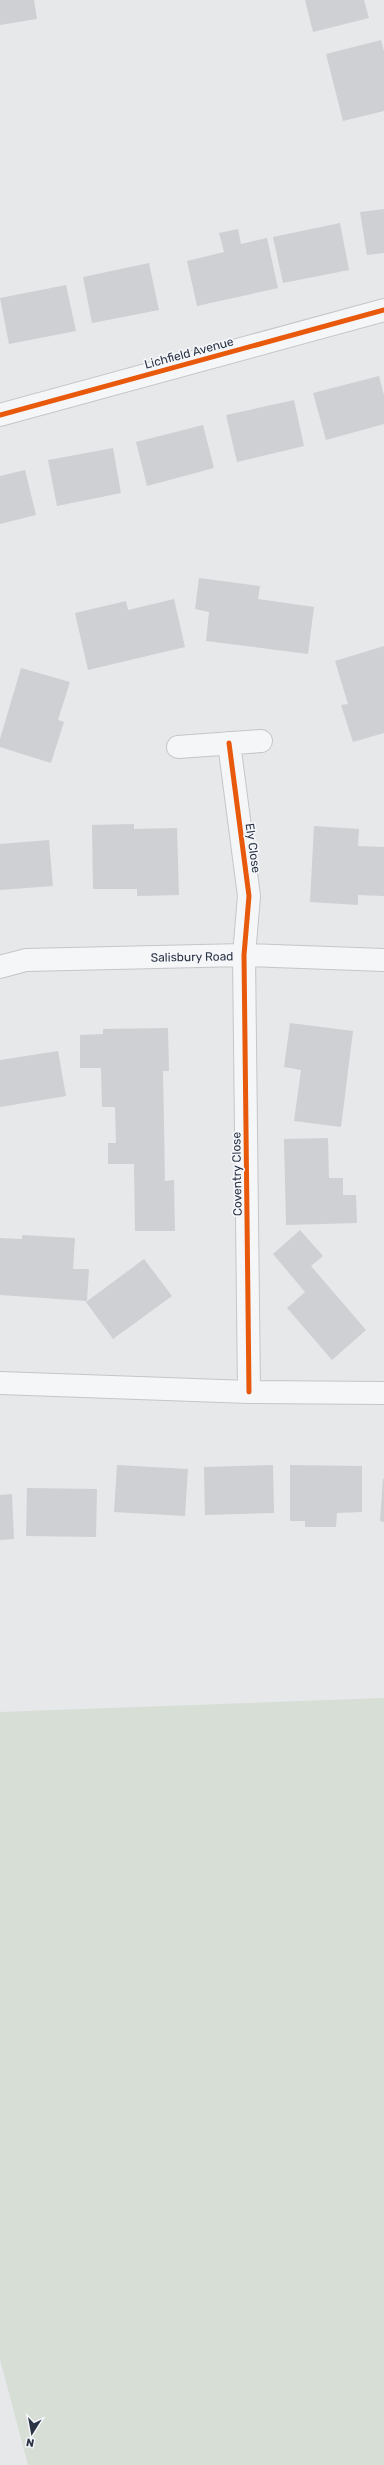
<svg xmlns="http://www.w3.org/2000/svg" width="384" height="2465" font-family="Rubik,sans-serif">
  <style>
    .green { fill: #d6ded6 }
    .building { fill: #ced0d3 }
    .lines { fill: none; stroke-linecap: round; stroke-linejoin: round }
    .street-casing { stroke: #c4c6c8; stroke-width: 24 }
    .street { stroke: #f5f6f7; stroke-width: 22 }
    .cycleway-casing { stroke: #f4f6f9; stroke-width: 8 }
    .cycleway { stroke: #e8590c; stroke-width: 5 }
    .labels { text-anchor: middle; dominant-baseline: central; stroke-width: 3.5; stroke-linejoin: round; paint-order: stroke }
    .street-label { font-size: 12px; fill: #2b3445; stroke: #f4f6f9 }
  </style>
  <rect width="100%" height="100%" fill="#e6e8ea"/>
  <!-- green -->
  <path class="green" d="M384,1698V2465H28L0,2359V1712Z"/>
  <!-- building -->
  <path class="building" d="M0,0H34L37,19L0,25Z
    M305,0H364L369,18L313,32Z
    M381,40L384,51V111L343,121L326,54Z
    M384,209V253L367,255L360,212Z
    M340,223L349,270L283,283L273,237Z
    M238,229L241,244L267,238L278,288L197,306L187,261L224,252L219,233Z
    M149,263L159,310L92,323L83,277Z
    M66,285L76,331L9,344L0,298Z
    M379,376L384,395V424L326,440L313,393Z
    M294,400L304,446L237,462L226,415Z
    M203,425L214,468L147,486L136,442Z
    M113,448L121,493L57,506L48,460Z
    M25,470L36,515L0,524V476Z
    M199,578L260,586L258,599L314,607L308,654L206,641L209,612L195,609Z
    M174,599L185,647L88,670L75,613L126,601L128,610Z
    M384,646V733L353,742L341,705L348,704L335,661Z
    M21,668L70,682L58,720L64,722L51,763L0,747V739Z
    M134,824V829L177,828L179,895L137,896V889H93L92,825Z
    M314,826L359,829L358,846L384,847V896L358,895V905L310,902Z
    M49,840L53,886L0,890V844Z
    M290,1023L353,1031L341,1127L294,1121L301,1070L284,1067Z
    M168,1028L169,1071H163L165,1181L174,1180L175,1231H135L134,1164H108V1143H116L115,1107H102L101,1068H80V1035L103,1034V1029Z
    M58,1051L66,1096L0,1107V1060Z
    M328,1138L329,1178H343V1195H356L357,1223L286,1225L284,1139Z
    M300,1230L323,1256L311,1266L366,1330L332,1360L287,1308L305,1292L273,1254Z
    M22,1235L75,1238L73,1269H89L87,1301L0,1295V1238L22,1239Z
    M144,1259L172,1296L113,1339L86,1302Z
    M117,1465L188,1469L185,1516L114,1512Z
    M273,1465L274,1513L205,1515L204,1467Z
    M290,1465L362,1466V1512L337,1513L336,1527H305V1521H290Z
    M383,1479H384V1522L380,1521Z
    M27,1488L97,1489L96,1537L26,1536Z
    M12,1494L14,1539L0,1540V1495Z"/>
  <g class="lines">
    <!-- street casing -->
    <g class="street-casing">
      <path id="street" d="M0,415L384,310
        M229,743L249,896L244,955L249,1392
        M178,747L261,741
        M0,967L26,960L244,955L384,960
        M0,1383L249,1392L384,1393"/>
    </g>
    <!-- street -->
    <use href="#street" class="street"/>
    <!-- cycleway casing -->
    <g class="cycleway-casing">
      <path id="cycleway" d="M0,415L384,310
        M229,743L249,896L244,955L249,1392"/>
    </g>
    <!-- cycleway -->
    <use href="#cycleway" class="cycleway"/>
  </g>
  <g class="labels">
    <!-- street labels -->
    <g class="street-label">
      <text transform="translate(189 353) rotate(-15)">Lichfield Avenue</text>
      <text transform="translate(253 848) rotate(82)">Ely Close</text>
      <text transform="translate(192 957) rotate(-1)">Salisbury Road</text>
      <text transform="translate(237 1174) rotate(-91)">Coventry Close</text>
    </g>
  </g>
  <!-- north arrow -->
  <g transform="translate(32 2433) rotate(191)" stroke="#f4f6f9" stroke-width="3" paint-order="stroke">
  <path d="M0-3L7 15L0 10L-7 15Z" fill="#2b3445"/>
  <text y="-6" font-size="11" font-weight="bold" text-anchor="middle" fill="#2b3445">N</text>
  </g>
</svg>
